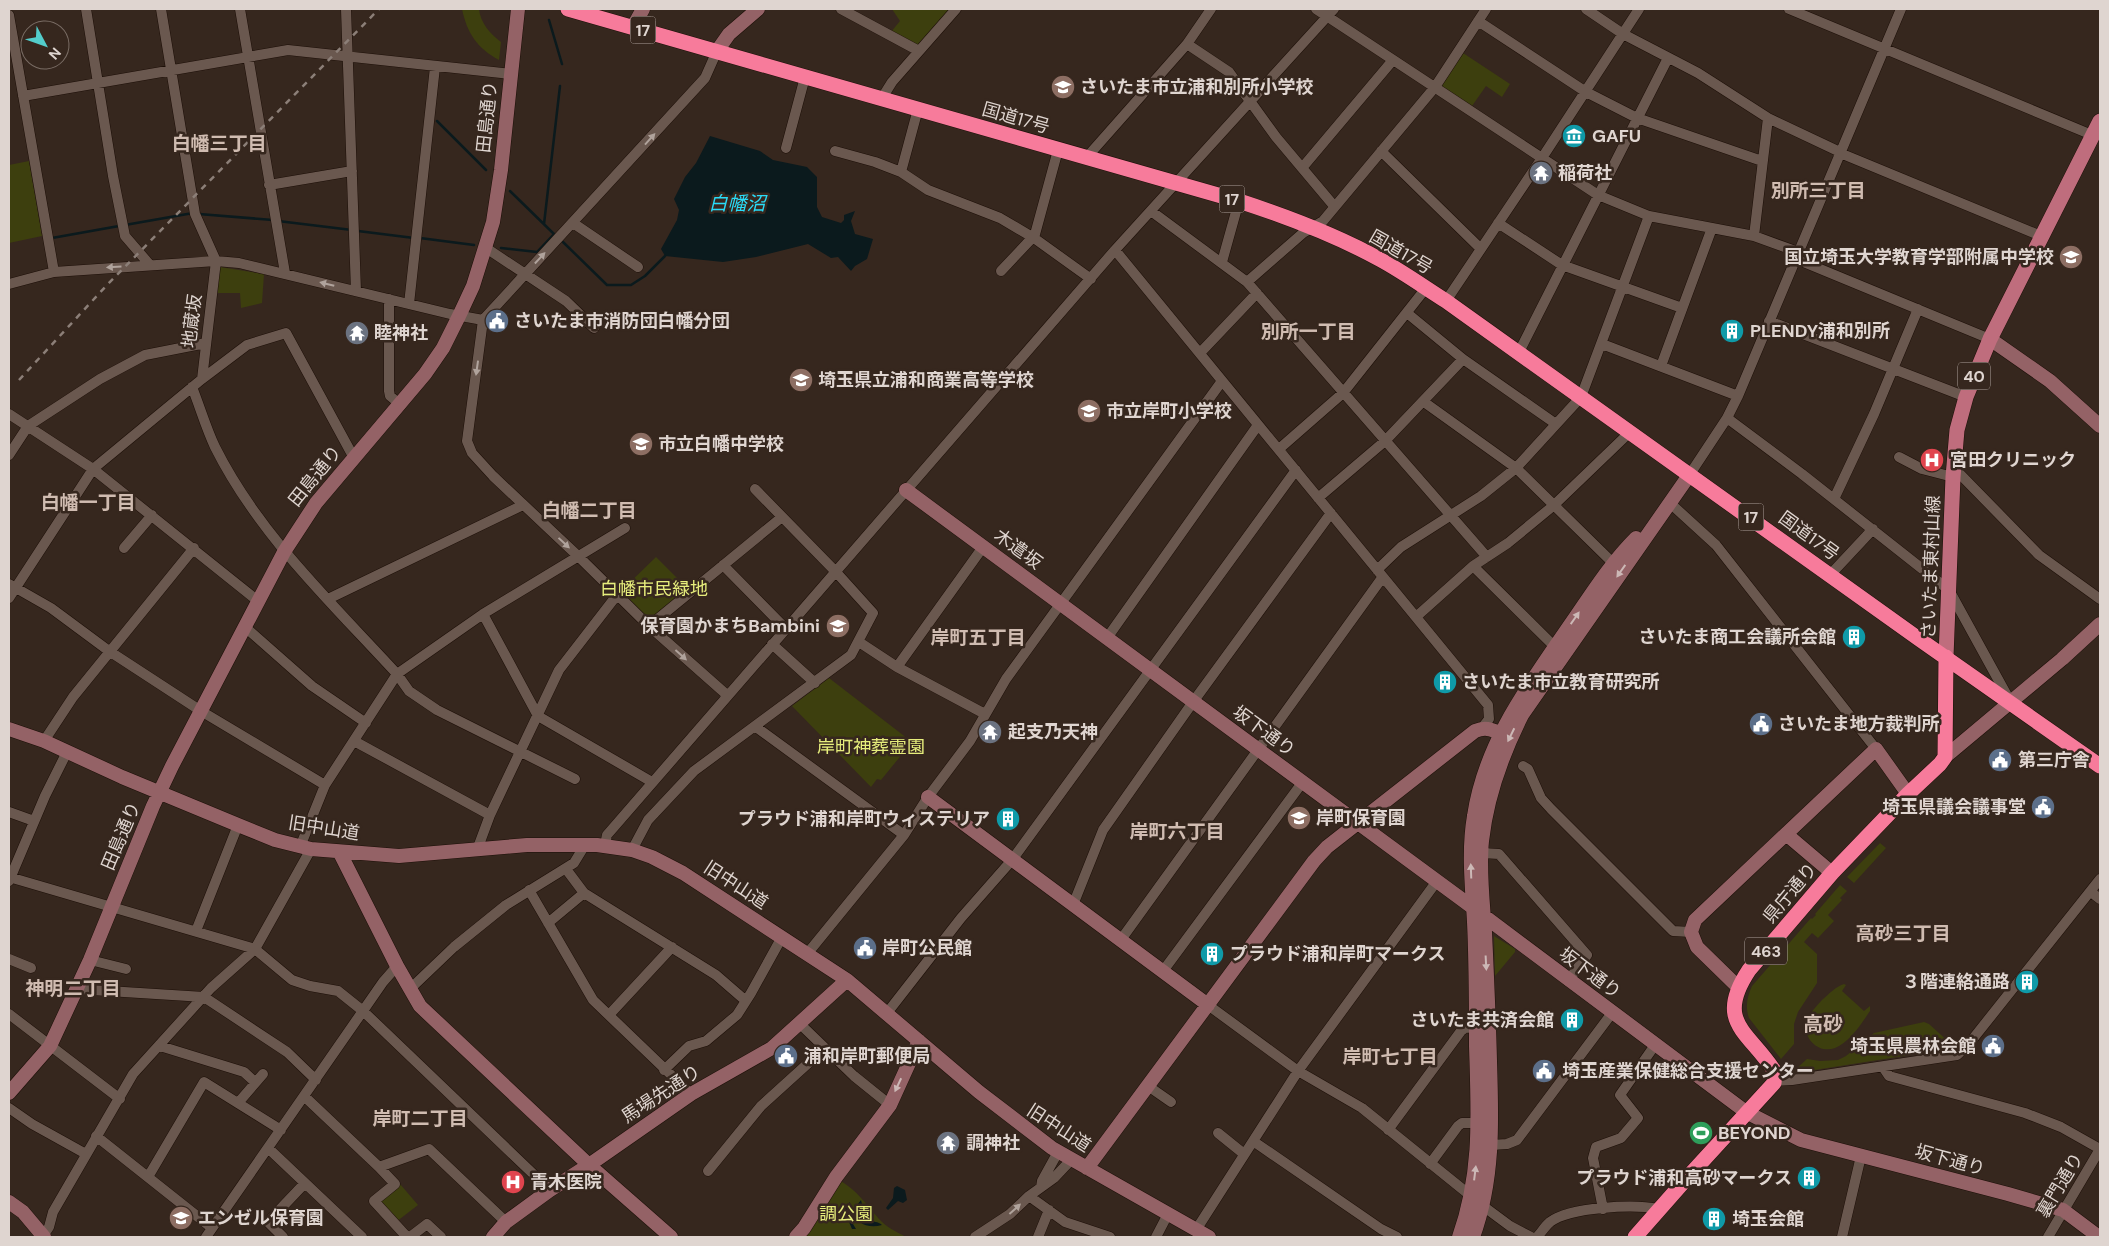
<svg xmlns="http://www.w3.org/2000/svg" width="2109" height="1246" font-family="'DM Sans','Noto Sans JP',sans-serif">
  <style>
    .green { fill: #3d3f0e }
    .water { fill: #0b1a1d }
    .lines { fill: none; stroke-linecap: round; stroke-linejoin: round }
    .stream { stroke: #0b1a1d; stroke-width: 2.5 }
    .street-casing { stroke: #1d0f08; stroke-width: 11 }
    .secondary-casing { stroke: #1d0f08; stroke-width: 15 }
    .primary-casing { stroke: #1d0f08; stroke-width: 16 }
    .highway-casing { stroke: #1d0f08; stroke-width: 16 }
    .street { stroke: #6a584f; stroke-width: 10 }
    .secondary { stroke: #946266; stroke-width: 14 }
    .primary { stroke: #bf6d7d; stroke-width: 15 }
    .highway { stroke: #f77b9b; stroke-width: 15 }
    .rail { stroke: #8c7f78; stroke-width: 2.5; stroke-dasharray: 6 6; stroke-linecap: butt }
    .oneway { fill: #b0a39c }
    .oneway2 { fill: #ccb8b6 }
    .labels { text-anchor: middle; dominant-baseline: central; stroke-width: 5; stroke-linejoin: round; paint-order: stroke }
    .shield { fill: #36271e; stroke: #aca19b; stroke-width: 1 }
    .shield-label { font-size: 16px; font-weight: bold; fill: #dfd5d0 }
    .poi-label { font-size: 18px; font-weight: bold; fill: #dfd5d0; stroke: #36271e; text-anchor: start }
    .street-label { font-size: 18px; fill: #dfd5d0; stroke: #36271e }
    .park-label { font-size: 18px; fill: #e6ed7c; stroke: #36271e }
    .neighbourhood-label { font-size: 19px; font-weight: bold; fill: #d0bcb1; stroke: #36271e }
    .water-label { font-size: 19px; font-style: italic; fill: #29dcf8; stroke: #36271e }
    .quarter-label { font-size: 20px; font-weight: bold; fill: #d0bcb1; stroke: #36271e }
  </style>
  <rect width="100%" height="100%" fill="#36271e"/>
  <!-- green -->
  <path class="green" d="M462,9H479C480,22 490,34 501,42L499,60C477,48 467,33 462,9Z
    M892,9H951L918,46L891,32L900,21Z
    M1463,53L1510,84L1502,97L1486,86L1472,106L1441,86Z
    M29,161L42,236L9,243V165Z
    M220,267L264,274L262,303L241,308L240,293H217Z
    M656,557L688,589L649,621L620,592Z
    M829,678L912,742L881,780L877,779L871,787L792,706Z
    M1880,843L1886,848L1854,883L1847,877Z
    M1840,885L1847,891L1840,898L1842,900L1828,915L1834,921L1818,938L1812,933L1804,942L1817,954V983L1798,1012L1794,1024V1044L1781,1059L1749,1018C1745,1007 1747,997 1752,986L1811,918L1812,919L1816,915L1815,914Z
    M1494,936L1515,949V952L1495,976Z
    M1844,984L1846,985L1842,991L1864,1011L1870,1006V1011C1862,1023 1849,1043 1835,1048C1819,1054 1803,1039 1806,1022C1809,1013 1816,1007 1822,1000C1829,994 1835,987 1844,984Z
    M1924,1022L1929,1024L1950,1043L1948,1049L1802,1072L1797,1068L1807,1059L1820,1061L1838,1060L1846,1056L1874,1033Z
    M839,1180C857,1190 866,1204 879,1219C886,1227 897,1232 906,1237H803Z
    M400,1184L418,1205L396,1222L377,1201Z"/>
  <!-- water -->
  <path class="water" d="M710,136L760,151L773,160L807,167L817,177V207L822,217L841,223L844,220V215L855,211L851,221L855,234L873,239L867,259L855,266L851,271L838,257L831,258L808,244L756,257L723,262L665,256L661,249L677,220L679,210L674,199L685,177L696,163Z
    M897,1186L905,1190L907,1200L903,1203L898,1201L888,1210L886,1208L893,1198L894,1188Z
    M861,1200L862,1204L858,1210L857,1215C864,1225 874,1218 882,1225C869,1229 854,1224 854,1209Z
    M850,1202V1219L856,1229H852L846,1215L845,1208Z"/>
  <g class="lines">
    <!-- stream -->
    <path class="stream" d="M549,20L562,64
      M437,121L486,170
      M510,191L555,235
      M199,214L273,220
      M278,221L352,230
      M544,224L560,86
      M125,225L193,213
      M358,231L414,238
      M52,238L119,226
      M420,238L474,245
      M563,242L607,285H631L645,276L665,256
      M501,248L537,252L554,234"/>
    <!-- street casing -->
    <g class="street-casing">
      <path id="street" d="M86,9L113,176L125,236L150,265
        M161,9L195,214L216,261L202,379
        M240,9L285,273
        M346,9L356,291
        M841,9L919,51
        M1316,9L1598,195L1649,216L1754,236L1798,252
        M1586,9L1623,34L1698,73L1768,118L1840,152
        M1789,9L2092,135
        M9,15L54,272
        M1478,21L1586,92L1637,118L1762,161
        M1187,44L1229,72L1276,137L1334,206
        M717,51L705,78L483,320L467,441L472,453L493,476L579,557L649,626L727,695
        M23,96L288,50L511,74
        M882,98L892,82L956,9
        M786,148L805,77
        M835,151L875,162L901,172L928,190L1000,218L1034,238L1091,279
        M1381,151L1480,248
        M1840,153L2041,236
        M1087,157L1187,44L1211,9
        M1302,168L1393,60
        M901,172L918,109
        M269,185L352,171
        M1151,211L1247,282L1487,557
        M573,223L638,267
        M1498,223L1562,265L1682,308
        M1754,236L1768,118
        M1034,238L1058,150
        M486,248L566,301L594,328
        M1115,250L1488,705L1489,719L1482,728
        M1796,259L1990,339
        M1222,262L1239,201
        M1001,271L1033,237
        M1247,282L1303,233L1323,221L1435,87L1486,9
        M9,284L54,272L216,261L239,263L450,314L483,320
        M389,299V391L390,396L401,405
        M1446,301L1542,158L1639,9
        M409,304L435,67
        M1407,313L1463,359L1556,424
        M1769,321L1966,397
        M1602,344L1738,396
        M1519,352L1668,58
        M1200,353L1257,293
        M1661,366L1712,228
        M192,387C200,407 206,428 215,447C259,535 332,603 397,674L409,691L437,710L575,779
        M1424,402L1516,468L1613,563
        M9,414L93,469L258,601
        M1727,418L1802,474L1949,590L2010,701
        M1279,449L1343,393L1426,288
        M9,455L28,426L100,379L145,355L206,343
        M1899,457L1922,469L1953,477
        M1953,467L2039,555L2100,599
        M1690,474L1727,418L1738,396L1901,9
        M1318,498L1385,441L1463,359
        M1834,499L1874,414L1918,309
        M1670,503L1716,545L1876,749
        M124,548L152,515
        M723,565L786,629
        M1473,566L1555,647
        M1377,570L1401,547L1481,496L1516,468L1581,397L1649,216
        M1830,575L1873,529
        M9,584L51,608L109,651L201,711L325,785
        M9,598L93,469L202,379L247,345L286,333L354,458
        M328,599L523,505
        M483,614L538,716L652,782
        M1417,616L1473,566L1508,543L1553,506L1629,433
        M649,626L782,517
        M245,627L312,686L366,723
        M1107,638L1258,425
        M859,642L897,667L985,714
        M772,644L815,683
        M897,667L983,547
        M756,727L904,835
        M44,741L73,697L194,548
        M354,741L490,815
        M1523,766L1528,769L1541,798L1551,809L1673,931L1691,932
        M9,812L34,821
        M605,845L607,835L1115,250L1334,9
        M300,847L325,785L397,674L483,614L625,528
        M477,850L490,815L559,670L617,595
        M632,850L648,820L694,771L851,655L873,613L836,572L755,489
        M1482,853L1499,854L1587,955L1568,981
        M566,869L584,893
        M9,877L255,949L292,980L310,986L338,991L363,1011L550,1190
        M9,881L45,796L67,752
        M529,890L593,1000L691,1094
        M2091,892L2100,899
        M1073,905L1103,830L1193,702L1331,513
        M548,923L584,893L716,975L746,1001
        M196,931L238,825
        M1120,941L1382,578
        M807,954L904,835L928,797L970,741L1006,679L1222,381
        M9,959L31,968
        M90,960L126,969
        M1163,971L1302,783
        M76,989L204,997L287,1052L316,1080
        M410,989L454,947L506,905L574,863L585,845
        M1208,1005L1298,1071L1362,1108L1471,1196
        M887,1013L961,918L1012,860L1296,470
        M9,1014L120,1099
        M609,1015L672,947
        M799,1023L854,1076L890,1105
        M160,1046L244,1072L255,1082
        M1883,1067L1889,1076L2025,1113L2061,1127L2100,1149
        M664,1070L689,1046L706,1041L737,1015L751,993L782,937
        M1775,1081L1792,1080L1957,1055L1968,1045L2100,879
        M1148,1086L1171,1102
        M304,1096L379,1167L429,1149L506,1222
        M238,1103L263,1074
        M9,1108L32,1124L86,1154
        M1388,1130L1461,1031L1465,1028L1476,1027
        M1218,1133L1244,1154
        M96,1136L212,1228
        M1253,1141L1381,1229L1397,1237
        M1491,1145L1507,1144L1517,1140L1612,1013
        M268,1148L362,1237
        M1430,1164L1458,1126L1462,1123H1478
        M379,1167L395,1184L374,1201L407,1237
        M708,1171L761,1106L825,1048
        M148,1177L204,1082L281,1130
        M1041,1187L1042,1181L1058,1152
        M1029,1196L1065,1222L1110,1237
        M1483,1206L1510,1226L1531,1237
        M1603,1209L1593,1158L1596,1147L1621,1138L1638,1118L1620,1095L1655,1045
        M1196,1230L1298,1071L1437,881
        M43,1236L49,1227L53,1212L133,1074L211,988L255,949L311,849
        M206,1237L383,982L397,966
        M283,1237L268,1222L305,1183
        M410,1237L427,1224L441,1237
        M975,1237L1010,1214L1029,1196L1054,1178L1071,1160
        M1038,1237L1049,1210
        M1156,1237L1168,1214
        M1537,1237C1541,1233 1545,1226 1550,1222C1570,1207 1634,1204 1658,1209
        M1842,1237L1861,1156
        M2048,1237L2100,1149"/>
    </g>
    <!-- secondary casing -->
    <g class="secondary-casing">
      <path id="secondary" d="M633,27L643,9
        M717,51L729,34L758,9
        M1990,339L2050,381L2100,426
        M906,490L1464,901L1746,1112L1801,1140L2008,1194L2063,1210L2099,1237
        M9,729L44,741L122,777L238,825L275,840L311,849L399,856L527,845H597L632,850L652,857L683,873L847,980L979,1092L1052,1148L1209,1237
        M1945,757L2062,659L2100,624
        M928,797L1208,1005
        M1786,834L1832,873
        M340,853L397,966L420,1006L589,1165L671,1237
        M1738,987L1697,947L1691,932L1695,920L1876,749L1908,794
        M9,1093L50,1046L90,960L153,806L172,766L284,552L316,503L425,374L443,348L459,316L473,286L493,222L501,170L518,9
        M1087,1168L1314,861L1327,847L1475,731C1485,727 1490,729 1500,733
        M9,1202L23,1212L44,1237
        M493,1237L506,1222L550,1190L589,1165L691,1094L772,1048L847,980
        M796,1237L804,1228L836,1177L890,1105L919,1041
        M1459,1237C1482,1172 1478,1114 1476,1046C1476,1005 1476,963 1474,922C1472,886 1468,851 1474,816C1485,742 1529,685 1570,625C1591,595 1610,564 1636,538
        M1473,1237C1494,1180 1492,1121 1490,1061C1489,1018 1487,975 1485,932C1483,902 1479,871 1482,841C1487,796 1502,755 1522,715L1690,474"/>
    </g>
    <!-- primary casing -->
    <g class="primary-casing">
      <path id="primary" d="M1946,657L1953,477L1957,430L1966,397L1990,339L2100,121"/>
    </g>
    <!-- highway casing -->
    <g class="highway-casing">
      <path id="highway" d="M568,9L1239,201C1288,217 1336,235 1381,260C1403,272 1424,287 1446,301L1919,639L2100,766
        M1635,1237L1687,1178L1774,1083L1775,1072C1749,1031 1714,1023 1749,970L1832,873L1908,794L1940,764L1945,757L1946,657"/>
    </g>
    <!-- street -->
    <use href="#street" class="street"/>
    <!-- secondary -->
    <use href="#secondary" class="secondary"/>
    <!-- primary -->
    <use href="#primary" class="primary"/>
    <!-- highway -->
    <use href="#highway" class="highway"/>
    <!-- rail -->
    <path class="rail" d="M19,380L107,285L379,9"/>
  </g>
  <!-- one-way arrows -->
  <defs><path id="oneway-solid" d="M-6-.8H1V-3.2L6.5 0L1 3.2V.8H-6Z" transform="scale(1.25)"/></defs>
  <g class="oneway">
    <use href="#oneway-solid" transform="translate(650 139) rotate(-48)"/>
    <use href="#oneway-solid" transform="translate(540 258) rotate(-47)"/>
    <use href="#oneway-solid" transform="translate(114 267) rotate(177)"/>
    <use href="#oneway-solid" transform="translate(327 284) rotate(-166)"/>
    <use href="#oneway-solid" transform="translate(477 368) rotate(98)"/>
    <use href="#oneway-solid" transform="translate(564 543) rotate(43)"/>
    <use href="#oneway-solid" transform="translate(681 655) rotate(42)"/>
    <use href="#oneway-solid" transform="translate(1015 1209) rotate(-42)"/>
  </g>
  <g class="oneway2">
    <use href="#oneway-solid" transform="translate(1621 571) rotate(125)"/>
    <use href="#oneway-solid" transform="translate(1575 618) rotate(-55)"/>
    <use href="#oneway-solid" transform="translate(1511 735) rotate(116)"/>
    <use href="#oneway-solid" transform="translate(1471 871) rotate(-92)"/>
    <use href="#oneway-solid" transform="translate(1486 963) rotate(87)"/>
    <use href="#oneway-solid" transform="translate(898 1085) rotate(115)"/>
    <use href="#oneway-solid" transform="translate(1475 1173) rotate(-83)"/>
  </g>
  <!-- icons -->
  <defs>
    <g id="school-disc" transform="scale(1.25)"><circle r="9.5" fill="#8d6e63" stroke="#36271e"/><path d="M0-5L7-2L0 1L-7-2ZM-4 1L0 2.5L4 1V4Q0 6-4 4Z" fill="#fff"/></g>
    <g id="museum-disc" transform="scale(1.25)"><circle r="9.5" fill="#0f9aa8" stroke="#36271e"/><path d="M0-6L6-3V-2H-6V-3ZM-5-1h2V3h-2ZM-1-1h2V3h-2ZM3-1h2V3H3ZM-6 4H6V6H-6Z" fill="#fff"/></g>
    <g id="temple-disc" transform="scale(1.25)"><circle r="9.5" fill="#6b7280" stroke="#36271e"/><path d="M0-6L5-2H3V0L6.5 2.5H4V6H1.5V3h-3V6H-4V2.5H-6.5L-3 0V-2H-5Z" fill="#fff"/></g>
    <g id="civic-disc" transform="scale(1.25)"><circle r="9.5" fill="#5c6f8a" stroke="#36271e"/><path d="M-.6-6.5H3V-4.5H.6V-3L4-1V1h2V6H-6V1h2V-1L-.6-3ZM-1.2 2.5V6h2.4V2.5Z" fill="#fff"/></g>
    <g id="building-disc" transform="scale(1.25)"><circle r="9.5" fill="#0f9aa8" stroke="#36271e"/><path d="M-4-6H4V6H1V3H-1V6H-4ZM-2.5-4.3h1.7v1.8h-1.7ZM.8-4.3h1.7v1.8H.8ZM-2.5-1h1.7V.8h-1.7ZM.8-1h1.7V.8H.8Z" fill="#fff"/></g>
    <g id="hospital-disc" transform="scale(1.25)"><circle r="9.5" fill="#e0444e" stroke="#36271e"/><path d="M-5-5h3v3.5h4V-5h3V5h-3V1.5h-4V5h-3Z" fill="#fff"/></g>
    <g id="stadium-disc" transform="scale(1.25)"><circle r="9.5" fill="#2e9e5b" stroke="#36271e"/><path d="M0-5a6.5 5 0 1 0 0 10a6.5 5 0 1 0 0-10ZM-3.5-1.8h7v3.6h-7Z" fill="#fff"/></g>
  </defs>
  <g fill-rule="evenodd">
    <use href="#school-disc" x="1063" y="87"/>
    <use href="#museum-disc" x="1574" y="136"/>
    <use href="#temple-disc" x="1541" y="173"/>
    <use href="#school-disc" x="2071" y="257"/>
    <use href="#civic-disc" x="497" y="321"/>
    <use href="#building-disc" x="1732" y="331"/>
    <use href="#temple-disc" x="357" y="333"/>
    <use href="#school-disc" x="801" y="380"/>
    <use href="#school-disc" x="1089" y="411"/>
    <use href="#school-disc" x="641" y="444"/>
    <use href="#hospital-disc" x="1932" y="460"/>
    <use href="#school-disc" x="838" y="626"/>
    <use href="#building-disc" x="1854" y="637"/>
    <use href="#building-disc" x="1445" y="682"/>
    <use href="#civic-disc" x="1761" y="724"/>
    <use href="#temple-disc" x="990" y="732"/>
    <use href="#civic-disc" x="2000" y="760"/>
    <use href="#civic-disc" x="2043" y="807"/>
    <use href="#school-disc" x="1299" y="818"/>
    <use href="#building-disc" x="1008" y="819"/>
    <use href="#civic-disc" x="865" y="948"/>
    <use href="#building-disc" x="1212" y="954"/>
    <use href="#building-disc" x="2027" y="982"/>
    <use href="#building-disc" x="1572" y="1020"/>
    <use href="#civic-disc" x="1993" y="1046"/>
    <use href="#civic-disc" x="786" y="1056"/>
    <use href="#civic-disc" x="1544" y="1071"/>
    <use href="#stadium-disc" x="1701" y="1133"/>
    <use href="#temple-disc" x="948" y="1143"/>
    <use href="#building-disc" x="1809" y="1178"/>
    <use href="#hospital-disc" x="513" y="1182"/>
    <use href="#school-disc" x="181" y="1218"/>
    <use href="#building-disc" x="1714" y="1219"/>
  </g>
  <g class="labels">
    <!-- shield labels -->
    <g class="shield">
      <rect x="630.5" y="16.5" width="25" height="27" rx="4"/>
      <rect x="1219.5" y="185.5" width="25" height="27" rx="4"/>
      <rect x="1958" y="362.5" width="32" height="27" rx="4"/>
      <rect x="1738.5" y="503.5" width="25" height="27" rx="4"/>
      <rect x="1745" y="937.5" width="42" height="27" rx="4"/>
    </g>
    <g class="shield-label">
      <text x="643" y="30">17</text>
      <text x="1232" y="199">17</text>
      <text x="1974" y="376">40</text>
      <text x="1751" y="517">17</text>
      <text x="1766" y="951">463</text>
    </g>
    <!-- poi labels -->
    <g class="poi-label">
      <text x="1080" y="87">さいたま市立浦和別所小学校</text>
      <text x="1592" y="136">GAFU</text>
      <text x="1558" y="173">稲荷社</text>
      <text x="2054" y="257" text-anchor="end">国立埼玉大学教育学部附属中学校</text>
      <text x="514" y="321">さいたま市消防団白幡分団</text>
      <text x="1750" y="331">PLENDY浦和別所</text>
      <text x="374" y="333">睦神社</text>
      <text x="818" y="380">埼玉県立浦和商業高等学校</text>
      <text x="1106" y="411">市立岸町小学校</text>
      <text x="658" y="444">市立白幡中学校</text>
      <text x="1950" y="460">宮田クリニック</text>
      <text x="820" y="626" text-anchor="end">保育園かまちBambini</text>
      <text x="1836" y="637" text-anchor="end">さいたま商工会議所会館</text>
      <text x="1462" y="682">さいたま市立教育研究所</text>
      <text x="1778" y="724">さいたま地方裁判所</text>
      <text x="1008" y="732">起支乃天神</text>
      <text x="2018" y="760">第三庁舎</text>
      <text x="2026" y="807" text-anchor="end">埼玉県議会議事堂</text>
      <text x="1316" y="818">岸町保育園</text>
      <text x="990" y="819" text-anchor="end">プラウド浦和岸町ウィステリア</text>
      <text x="882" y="948">岸町公民館</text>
      <text x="1230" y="954">プラウド浦和岸町マークス</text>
      <text x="2010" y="982" text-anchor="end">３階連絡通路</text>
      <text x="1554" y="1020" text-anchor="end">さいたま共済会館</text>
      <text x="1976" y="1046" text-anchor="end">埼玉県農林会館</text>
      <text x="804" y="1056">浦和岸町郵便局</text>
      <text x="1562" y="1071">埼玉産業保健総合支援センター</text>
      <text x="1718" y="1133">BEYOND</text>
      <text x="966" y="1143">調神社</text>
      <text x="1792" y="1178" text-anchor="end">プラウド浦和高砂マークス</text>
      <text x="530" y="1182">青木医院</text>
      <text x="198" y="1218">エンゼル保育園</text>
      <text x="1732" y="1219">埼玉会館</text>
    </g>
    <!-- street labels -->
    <g class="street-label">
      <text transform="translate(487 117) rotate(-84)">田島通り</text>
      <text transform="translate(1016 118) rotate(16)">国道17号</text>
      <text transform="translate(1401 252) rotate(30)">国道17号</text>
      <text transform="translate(192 321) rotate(-83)">地蔵坂</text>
      <text transform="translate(315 476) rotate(-51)">田島通り</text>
      <text transform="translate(1809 536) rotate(36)">国道17号</text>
      <text transform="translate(1018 549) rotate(36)">木遣坂</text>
      <text transform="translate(1931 567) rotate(-88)">さいたま東村山線</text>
      <text transform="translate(1264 731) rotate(36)">坂下通り</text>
      <text transform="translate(324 828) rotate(9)">旧中山道</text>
      <text transform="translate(121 836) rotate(-67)">田島通り</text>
      <text transform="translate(736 885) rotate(33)">旧中山道</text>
      <text transform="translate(1790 893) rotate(-50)">県庁通り</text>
      <text transform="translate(1590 973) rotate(37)">坂下通り</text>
      <text transform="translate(661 1094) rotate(-33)">馬場先通り</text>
      <text transform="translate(1059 1128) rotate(33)">旧中山道</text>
      <text transform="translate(1950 1160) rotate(15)">坂下通り</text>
      <text transform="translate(2060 1185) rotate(-59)">裏門通り</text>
    </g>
    <!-- park labels -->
    <g class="park-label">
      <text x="654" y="589">白幡市民緑地</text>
      <text x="871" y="747">岸町神葬霊園</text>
      <text x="846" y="1214">調公園</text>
    </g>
    <!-- neighbourhood labels -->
    <g class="neighbourhood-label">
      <text x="219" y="143">白幡三丁目</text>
      <text x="1818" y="190">別所三丁目</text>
      <text x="1308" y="331">別所一丁目</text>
      <text x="88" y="502">白幡一丁目</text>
      <text x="589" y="510">白幡二丁目</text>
      <text x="978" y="637">岸町五丁目</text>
      <text x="1177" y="831">岸町六丁目</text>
      <text x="1903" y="933">高砂三丁目</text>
      <text x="73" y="988">神明二丁目</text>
      <text x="1390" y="1056">岸町七丁目</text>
      <text x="420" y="1118">岸町二丁目</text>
    </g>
    <!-- water labels -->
    <g class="water-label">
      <text x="737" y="203">白幡沼</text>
    </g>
    <!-- quarter labels -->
    <g class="quarter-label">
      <text x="1823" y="1024">高砂</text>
    </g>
  </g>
  <!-- border -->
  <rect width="2109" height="1246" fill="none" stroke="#dfd5d0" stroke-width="20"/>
  <!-- north arrow -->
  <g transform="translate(45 45) rotate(131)"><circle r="24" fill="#36271e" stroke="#7a6d65"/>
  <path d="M0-4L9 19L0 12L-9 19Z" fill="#53cdcb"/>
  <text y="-8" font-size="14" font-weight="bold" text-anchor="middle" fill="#dfd5d0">N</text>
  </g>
</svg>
